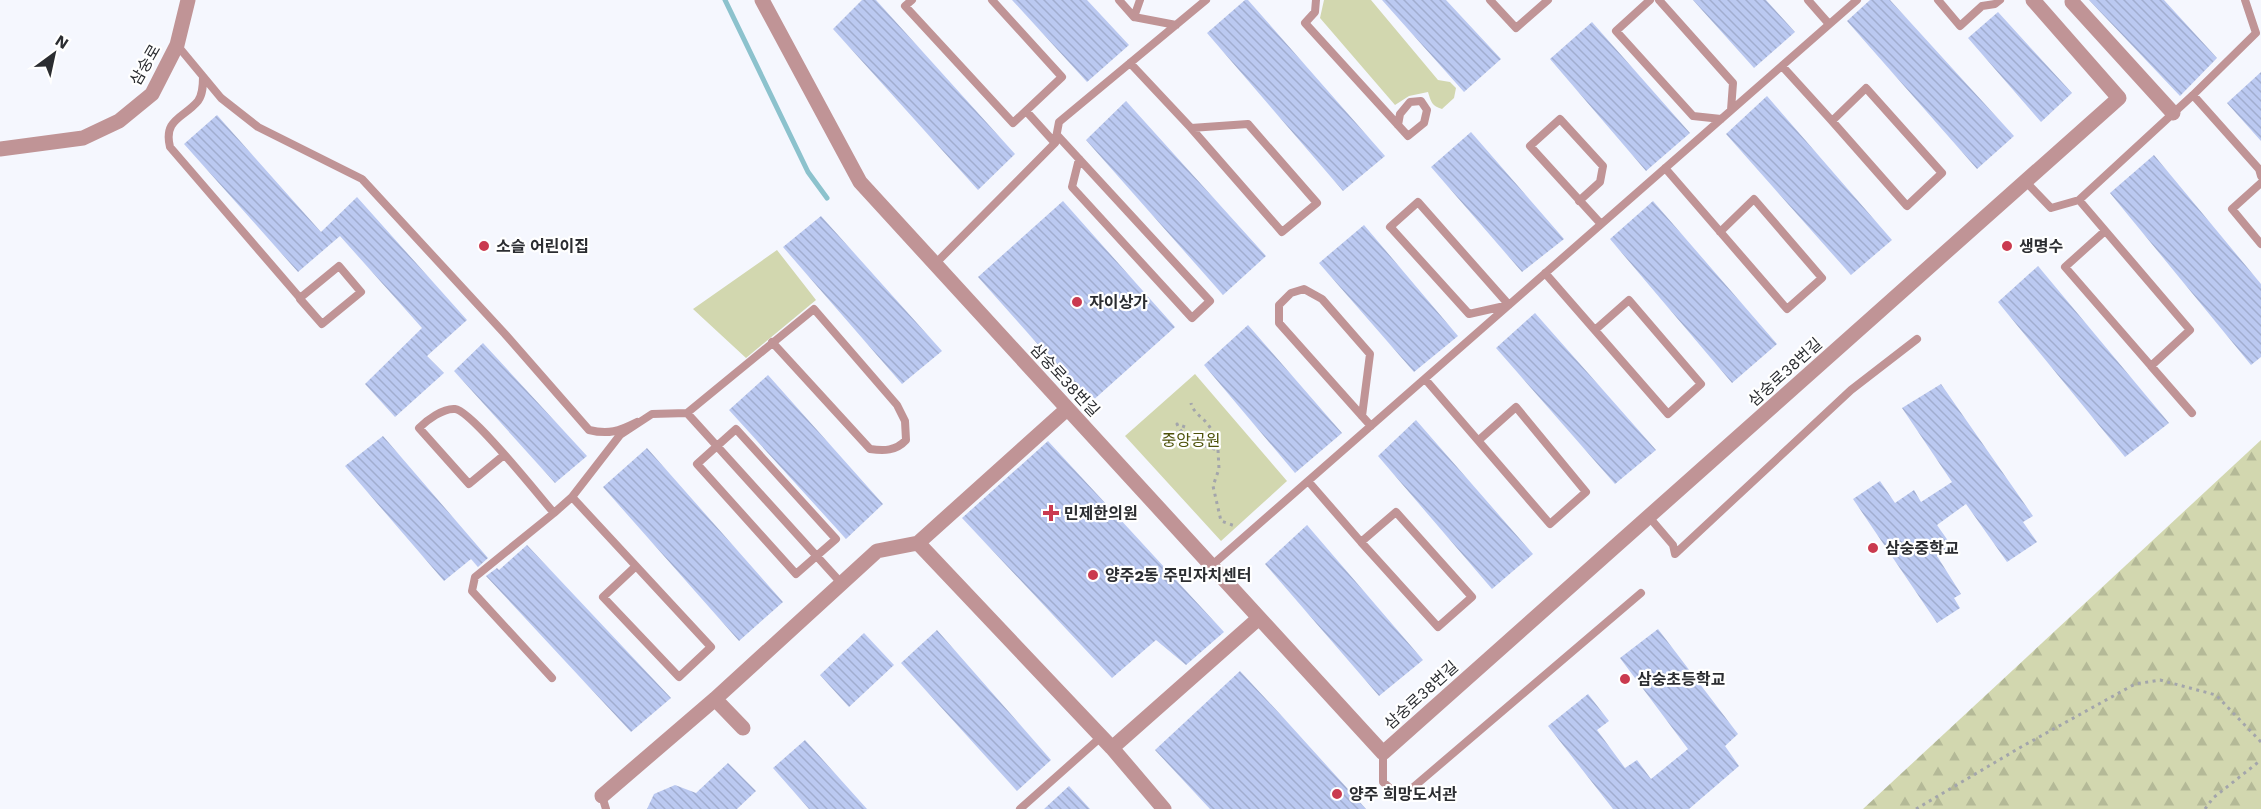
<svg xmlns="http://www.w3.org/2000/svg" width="2261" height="809" font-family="'Work Sans','Noto Sans KR',sans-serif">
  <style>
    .forest { fill: url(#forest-firs) }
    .park { fill: #d2d7af }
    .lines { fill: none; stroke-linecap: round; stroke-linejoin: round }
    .stream { stroke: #8cc2cd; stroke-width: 5 }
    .building { fill: url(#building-back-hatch) }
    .path { stroke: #a3a5ab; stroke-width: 3; stroke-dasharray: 3 4.5; stroke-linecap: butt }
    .lane { stroke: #c09496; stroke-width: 8 }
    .street { stroke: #c09496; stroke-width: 15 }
    .poi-dot { fill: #ca3a4f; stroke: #fff; stroke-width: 2 }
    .labels { text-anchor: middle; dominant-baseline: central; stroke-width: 4.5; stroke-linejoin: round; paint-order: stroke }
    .street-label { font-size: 16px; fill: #2b2d31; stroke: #fff }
    .poi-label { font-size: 16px; font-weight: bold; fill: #2b2d31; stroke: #fff; text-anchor: start }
    .park-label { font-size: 16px; fill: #4d5109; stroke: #fff }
  </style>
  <defs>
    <pattern id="forest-firs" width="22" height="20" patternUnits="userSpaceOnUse" patternTransform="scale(1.5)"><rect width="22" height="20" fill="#d2d7af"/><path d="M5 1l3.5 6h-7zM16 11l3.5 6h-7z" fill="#b4b997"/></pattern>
    <pattern id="building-back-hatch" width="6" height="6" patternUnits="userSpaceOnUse" patternTransform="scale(1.5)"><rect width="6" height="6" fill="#bbc9f1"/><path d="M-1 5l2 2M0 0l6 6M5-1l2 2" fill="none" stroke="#a1adcf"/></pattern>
  </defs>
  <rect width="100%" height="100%" fill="#f5f7fe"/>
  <!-- forest -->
  <path class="forest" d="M2261,440V809H1863Z"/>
  <!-- park -->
  <path class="park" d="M1324,0H1371L1438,80L1450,82L1456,88L1454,98L1442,109C1432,106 1431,102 1428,92L1409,96L1395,105L1320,18Z
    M777,250L816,300L746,358L693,309Z
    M1195,374L1287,481L1221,541L1125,436Z"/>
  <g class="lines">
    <!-- stream -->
    <path class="stream" d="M725,0L808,172L827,198"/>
  </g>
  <!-- building -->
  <path class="building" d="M862,0H876L1015,154L978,190L833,29Z
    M1012,0H1087L1129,45L1087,82Z
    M1245,0H1248L1385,156L1343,191L1207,33Z
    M1382,0H1446L1501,59L1464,92Z
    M1693,0H1766L1795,32L1754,68Z
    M1870,0H1890L2014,136L1977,169L1847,21Z
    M2089,0H2164L2217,58L2180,96Z
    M1998,12L2072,93L2041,122L1968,38Z
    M1592,22L1690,133L1646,171L1550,59Z
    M2261,72V141L2227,103Z
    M1767,96L1892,240L1851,275L1726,134Z
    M1126,101L1266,256L1223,295L1086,140Z
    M217,115L321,232L357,197L467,320L427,356L444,373L395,417L365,384L422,328L340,236L298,272L184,144Z
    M1471,132L1564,239L1522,272L1431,167Z
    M2154,155L2261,284V357L2251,365L2110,193Z
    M1063,201L1175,327L1090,403L978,277Z
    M1653,201L1777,344L1732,383L1610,239Z
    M821,216L942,351L902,384L783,247Z
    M1364,225L1458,336L1414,372L1319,263Z
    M2038,266L2169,423L2125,457L1998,302Z
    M1535,313L1656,450L1615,484L1496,348Z
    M1248,325L1342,433L1295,473L1204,365Z
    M483,343L587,456L555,483L454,371Z
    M768,375L883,504L846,539L729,410Z
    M1941,384L2033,516L2023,522L2037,542L2007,562L1966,504L1937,525L1951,545L1937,556L1961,594L1954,598L1960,608L1937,623L1853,499L1880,481L1895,503L1914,490L1921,502L1952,482L1902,408Z
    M1416,420L1533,554L1492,589L1378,456Z
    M383,436L488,558L478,567L471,559L444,581L345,466Z
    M1048,441L1224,632L1186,665L1156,640L1112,678L962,518Z
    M647,448L783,602L739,641L603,487Z
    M1307,525L1423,660L1379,696L1265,564Z
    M527,545L671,698L631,732L486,576L497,568L499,570Z
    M1658,629L1738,734L1725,746L1739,766L1689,809H1613L1548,726L1588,694L1609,721L1597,730L1625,768L1637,760L1651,779L1688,749L1620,658Z
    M937,630L1051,760L1017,791L901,663Z
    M864,633L894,665L849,707L820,675Z
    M1240,671L1280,714L1366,809H1210L1155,750Z
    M805,740L867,809H809L773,768Z
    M728,763L756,791L737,809H647L654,794L675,785L696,793Z
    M1069,786L1090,809H1044Z"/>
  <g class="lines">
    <!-- path -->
    <path class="path" d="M1185,427L1177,424C1183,439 1203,446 1218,450C1217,441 1215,434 1209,426C1204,418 1193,413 1191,403
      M1218,450L1219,469L1213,486L1221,521L1235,526
      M1916,809L2021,747L2135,684L2160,680L2216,695L2261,742
      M2205,809L2213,798L2261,760"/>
    <!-- lane -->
    <path class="lane" d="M912,0L905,6L1013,123L1062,77L992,0
      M1119,0L1134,17
      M1140,0L1134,17L1176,25
      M1316,0L1315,12L1305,23L1408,136L1424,123L1427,110L1421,101L1410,102L1400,114L1398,125
      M1490,0L1516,28L1548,0
      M1650,0L1616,31L1693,116L1721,119
      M1659,0L1733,83L1731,110
      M1808,0L1829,24
      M1938,0L1960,26L1982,6L1995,4L2000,0
      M177,45L221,98L258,127L362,179L505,334L589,430C609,435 619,431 637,422
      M1130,63L1191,128L1248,124L1317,203L1282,232L1191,128
      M1782,66L1832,121L1866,88L1942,173L1907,206L1832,121
      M203,77C203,85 203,94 198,101C184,118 163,119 170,147L300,298L339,266L361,292L322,324L300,299
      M2193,95L2259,169L2261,176
      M1026,111L1055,143
      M1057,135L1210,301L1192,318L1072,187L1079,159
      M1665,168L1787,309L1822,278L1754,199L1720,232
      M2026,182L2051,208L2079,200L2190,330L2151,366L2065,267L2105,231
      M2261,183L2232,209L2261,244
      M2079,200L2193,95L2256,33L2245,0
      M1579,201L1600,182L1603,166L1560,119L1530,146L1601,224
      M1418,202L1509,305L1469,314L1393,230L1390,227Z
      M935,264L1055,143L1059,122L1206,0
      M1545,273L1668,414L1701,384L1629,300L1595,330
      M772,342L870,449C884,451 896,451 906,440L905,421L897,405L814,309L687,413L842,584
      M2151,366L2192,413
      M1425,379L1550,524L1586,492L1516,407L1479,440
      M1362,416L1370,354L1322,299L1304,289L1291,293L1279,305V323L1362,416L1371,426
      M736,429L836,539L796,574L697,464Z
      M504,455L469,484L419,428C427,420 443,408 455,409C472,411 539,496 554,513L572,497L620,435L652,414L687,413
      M1308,481L1361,542L1396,512L1472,597L1438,627L1361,542
      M572,497L711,647L679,677L603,597L636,566
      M1649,517L1673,545L1675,554L1851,390L1917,339
      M1211,566L1857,0
      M552,678L472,591L475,577L554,513
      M1383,753V782L1392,790H1410L1641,593
      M602,796L606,809
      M1020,809L1101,737"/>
    <!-- street -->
    <path class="street" d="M762,0L860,182L1383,753L2119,98L2033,0
      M2072,2L2173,113
      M0,149L83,138L119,121L152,94L177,45L188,0
      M1067,409L918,543L1112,748L1164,809
      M715,699L743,728
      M1112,748L1259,618
      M602,796L715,699L877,551L918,543"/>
  </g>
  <!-- markers -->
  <g class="poi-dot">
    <circle cx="484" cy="246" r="6"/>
    <circle cx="2007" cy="246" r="6"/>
    <circle cx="1077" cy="302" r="6"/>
    <path d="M1048 504h6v6h6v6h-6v6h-6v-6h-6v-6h6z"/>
    <circle cx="1873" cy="548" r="6"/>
    <circle cx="1093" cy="575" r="6"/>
    <circle cx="1625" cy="679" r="6"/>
    <circle cx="1337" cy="794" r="6"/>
  </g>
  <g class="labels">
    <!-- street labels -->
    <g class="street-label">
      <text transform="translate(145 65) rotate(-60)">삼숭로</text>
      <text transform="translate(1785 372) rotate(-42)">삼숭로38번길</text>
      <text transform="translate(1065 380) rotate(47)">삼숭로38번길</text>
      <text transform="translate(1421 695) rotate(-42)">삼숭로38번길</text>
    </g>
    <!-- poi labels -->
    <g class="poi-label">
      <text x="496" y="246">소슬 어린이집</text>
      <text x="2019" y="246">생명수</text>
      <text x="1089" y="302">자이상가</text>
      <text x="1064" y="513">민제한의원</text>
      <text x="1885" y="548">삼숭중학교</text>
      <text x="1105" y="575">양주2동 주민자치센터</text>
      <text x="1637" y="679">삼숭초등학교</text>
      <text x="1349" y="794">양주 희망도서관</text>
    </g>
    <!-- park labels -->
    <g class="park-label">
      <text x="1191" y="440">중앙공원</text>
    </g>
  </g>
  <!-- north arrow -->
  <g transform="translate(54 54) rotate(33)" stroke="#ffffff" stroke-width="4.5" paint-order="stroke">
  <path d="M0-4.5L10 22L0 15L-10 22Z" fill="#2b2d31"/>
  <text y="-9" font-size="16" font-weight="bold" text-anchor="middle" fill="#2b2d31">N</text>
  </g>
</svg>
